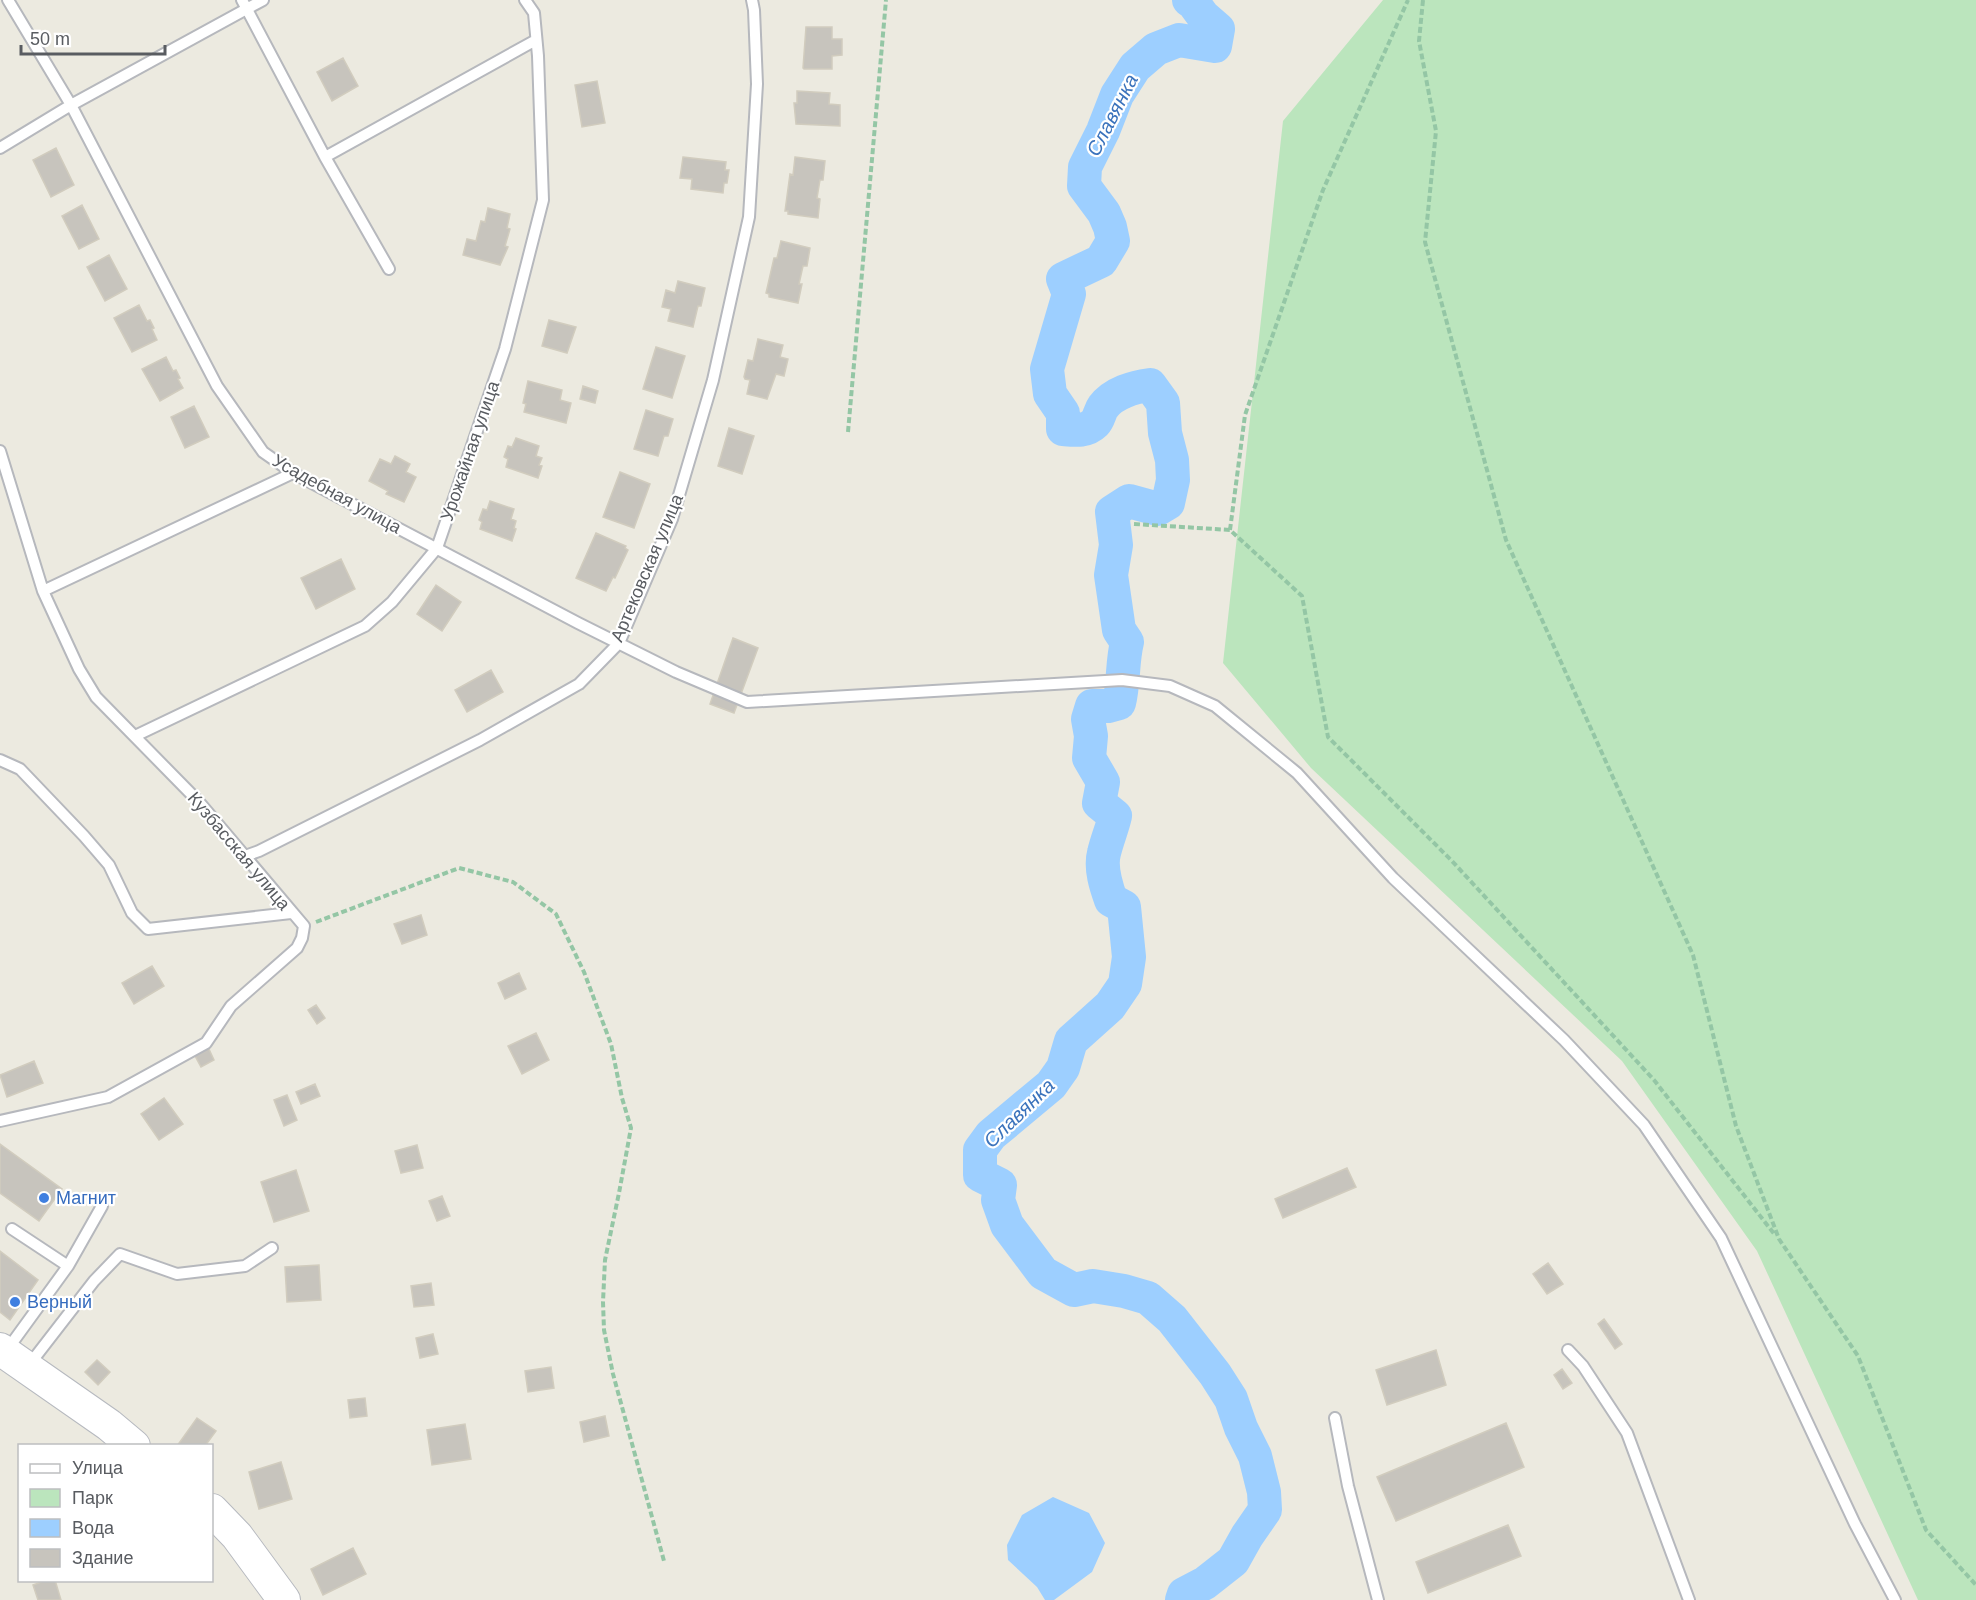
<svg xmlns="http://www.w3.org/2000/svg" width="1976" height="1600" font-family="Arial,sans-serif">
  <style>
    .green { fill: #bbe5bd }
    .water { fill: #9dcfff }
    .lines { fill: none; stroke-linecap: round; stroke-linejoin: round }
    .river { stroke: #9dcfff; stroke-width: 34 }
    .building { fill: #c7c4bd; stroke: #d1ccbe; stroke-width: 1.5 }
    .service-casing { stroke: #b6b8bd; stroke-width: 14 }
    .secondary-casing { stroke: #b6b9bf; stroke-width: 34 }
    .path { stroke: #94c6a5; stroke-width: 4; stroke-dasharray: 6 3; stroke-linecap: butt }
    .service { stroke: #fff; stroke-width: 10 }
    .secondary { stroke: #fff; stroke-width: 32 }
    .shop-dot { fill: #3f7fe0; stroke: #fff; stroke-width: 2 }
    .labels { text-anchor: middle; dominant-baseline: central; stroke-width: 4.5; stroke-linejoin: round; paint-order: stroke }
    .street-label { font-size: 18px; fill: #595c61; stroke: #fff }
    .shop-label { font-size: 18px; fill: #366cbe; stroke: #fff; text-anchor: start }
    .water-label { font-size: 20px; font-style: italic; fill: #3b73bc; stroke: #fff }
  </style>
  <rect width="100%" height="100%" fill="#eceae0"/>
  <!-- green -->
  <path class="green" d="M1383,0H1976V1600H1918L1757,1251L1622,1061L1311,768L1223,663L1283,121Z"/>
  <!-- water -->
  <path class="water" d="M1053,1497L1089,1513L1105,1543L1092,1572L1054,1600H1045L1037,1587L1008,1560L1007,1545L1022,1515Z"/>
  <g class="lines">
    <!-- river -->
    <path class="river" d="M1182,1600L1184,1594L1205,1583L1233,1561L1247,1536L1265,1510L1264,1492L1255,1456L1241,1428L1231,1399L1215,1374L1172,1319L1148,1298L1124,1291L1093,1286L1074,1290L1043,1273L1007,1225L998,1200L1000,1185L980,1175V1150L991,1135L1051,1085L1063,1068L1071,1041L1110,1006L1125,984L1129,957L1124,907L1111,900C1106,886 1100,868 1104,853C1107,840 1112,829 1115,816L1099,803L1103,782L1089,758L1091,736L1088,719L1092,706H1108L1119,703C1124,683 1122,662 1127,642L1119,630L1111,575L1116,545L1112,512L1129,501L1158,509L1168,503L1173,480L1172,460L1165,433L1163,403L1150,385C1134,387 1113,393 1103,407C1100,411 1099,419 1095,423C1086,432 1074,430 1063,429V413L1050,394L1047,369L1069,294L1063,279L1101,261L1113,241L1110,227L1104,213L1084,186L1085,167L1103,131L1117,95L1135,67L1156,49L1179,40L1215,46L1218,29L1203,16L1192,1L1189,0"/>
  </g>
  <!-- building -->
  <path class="building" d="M806,27H832V39H842V55L832,56V69H804L803,68Z
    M343,58L358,86L332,101L317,72Z
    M597,81L605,123L582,127L575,85Z
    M797,91L830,93L829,104L840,105V126L796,124L794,103H797Z
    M56,148L74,185L51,197L33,160Z
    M683,157L726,162L725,170H729L727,183H724L723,193L691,189L692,179L680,178Z
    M795,157L825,161L823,180H820L817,198L820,199L818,218L788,214V211H785L790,174L793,175Z
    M82,205L99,239L79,249L62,216Z
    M488,208L510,214L507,228L510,229L505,246L508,247L500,265L463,255L467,239L476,241L481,221L485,222Z
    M781,241L810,248L807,266H803L799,284H802L798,303L769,297V294L766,293L774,258H777Z
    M109,255L127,289L105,301L87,267Z
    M678,281L705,288L701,306H698L693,327L668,321L671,309L662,307L666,290L675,293Z
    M139,305L147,321L150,320L154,328L152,329L157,340L132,352L114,318Z
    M549,320L576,327L567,353L542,346Z
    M758,339L783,345L780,357L788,359L784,376L776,374L767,399L747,394L750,380L745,379L744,377L748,360L753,361Z
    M656,347L685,356L672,398L643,389Z
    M166,357L173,371L176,370L180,378L178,379L183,388L160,401L142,369Z
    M528,381L562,390L560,400L571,403L566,423L524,412L526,404L523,403Z
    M583,386L598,391L595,403L580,399Z
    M194,406L209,437L185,448L171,417Z
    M646,410L673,419L668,436H664L658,456L634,449Z
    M729,428L754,436L742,474L718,466Z
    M516,438L539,446L536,456L542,458L539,465L542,466L538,478L506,467L508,459L504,457L508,446L512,447Z
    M395,456L410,464L406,472L416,477L404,502L386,494L388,491L369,481L380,459L391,464Z
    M620,472L650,484L634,528L603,517Z
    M490,501L514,509L511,519L516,521L514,528L516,529L512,541L480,529L482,522L479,520L483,509L487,510Z
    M596,533L626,546L625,548L628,550L615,578L613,577L606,591L576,578Z
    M341,559L355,589L316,609L301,578Z
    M436,585L461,602L442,631L417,614Z
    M733,638L758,648L734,713L710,704Z
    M491,670L503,692L467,712L455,690Z
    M421,915L427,935L402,944L394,924Z
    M152,966L164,986L134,1004L122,983Z
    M519,973L526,989L505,999L498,983Z
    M316,1005L325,1018L317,1024L308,1010Z
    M536,1033L549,1060L522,1074L508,1046Z
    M208,1047L214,1060L201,1067L194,1054Z
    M34,1061L43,1083L7,1097L0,1075Z
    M315,1084L320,1096L301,1104L296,1092Z
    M287,1095L297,1120L284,1126L274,1100Z
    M164,1098L183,1124L159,1140L141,1114Z
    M0,1144L62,1189L39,1221L0,1193Z
    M417,1145L423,1168L401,1173L395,1151Z
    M1347,1168L1356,1187L1283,1218L1275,1199Z
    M296,1170L309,1211L274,1222L261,1182Z
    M442,1196L450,1216L437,1221L429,1201Z
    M0,1251L38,1280L10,1320L0,1312Z
    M1548,1263L1563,1284L1547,1294L1533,1274Z
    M319,1265L321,1300L287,1302L285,1267Z
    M431,1283L434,1305L414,1307L411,1286Z
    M1604,1319L1622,1344L1615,1349L1598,1324Z
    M433,1334L438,1354L420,1358L416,1338Z
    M1436,1350L1446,1385L1387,1405L1376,1370Z
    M97,1360L110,1372L98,1385L85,1372Z
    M551,1367L554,1388L528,1392L525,1371Z
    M1562,1369L1572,1383L1563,1389L1554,1375Z
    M365,1398L367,1416L350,1418L348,1400Z
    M605,1416L609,1436L584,1442L580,1422Z
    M197,1418L216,1431L205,1446H177Z
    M1506,1423L1524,1467L1396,1521L1377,1477Z
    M465,1424L471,1459L432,1465L427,1430Z
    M281,1462L292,1499L259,1509L249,1472Z
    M1508,1525L1521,1556L1428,1593L1416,1562Z
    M353,1548L366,1574L323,1595L311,1569Z
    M47,1580H55L61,1600H38L33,1585Z"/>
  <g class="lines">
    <!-- service casing -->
    <g class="service-casing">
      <path id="service" d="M8,0L71,105L217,386L263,452L293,473L578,623L676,672L747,702L1122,680L1170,686L1215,706L1297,773L1393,878L1564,1040L1644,1125L1721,1238L1855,1524L1895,1600
        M242,0L325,157L389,269
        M0,148L71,105L263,0
        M325,157L536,40
        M0,451L43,591L79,669L96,697L199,802L304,926L302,938L297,948L231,1006L206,1043L108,1097L0,1121
        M43,591L293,473
        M135,736L365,626L392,602L437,548L505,349L543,200L538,56L534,13L525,0
        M0,760L20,769L84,836L109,865L132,913L148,929L291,913
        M245,856L259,851L480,740L579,684L619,643L672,519L713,380L749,217L757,84L754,10L752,0
        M12,1229L68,1266
        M7,1350L68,1266L102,1206
        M1568,1350L1583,1366L1627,1433L1689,1600
        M29,1365L94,1281L120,1254L177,1274L245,1266L272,1248
        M1335,1418L1348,1486L1378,1600"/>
    </g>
    <!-- secondary casing -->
    <g class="secondary-casing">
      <path id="secondary" d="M0,1349L109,1425L134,1446
        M212,1510L237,1536L284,1600"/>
    </g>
    <!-- path -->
    <path class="path" d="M1423,0L1419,41L1436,131L1425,242L1506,540L1693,955L1736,1126L1779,1239L1858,1356L1926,1530L1976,1585
      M848,432L886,0
      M1134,524L1230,530L1302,596L1328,737L1452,861L1654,1080L1775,1235
      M1230,530L1245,415L1323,190L1408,0
      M316,922L459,868L513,882L556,914L584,972L611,1044L622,1098L631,1128L619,1193L605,1260L603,1302L604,1330L613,1374L664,1561"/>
    <!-- service -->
    <use href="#service" class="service"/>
    <!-- secondary -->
    <use href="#secondary" class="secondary"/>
  </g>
  <!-- markers -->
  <g class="shop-dot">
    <circle cx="44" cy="1198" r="6"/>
    <circle cx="15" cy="1302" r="6"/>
  </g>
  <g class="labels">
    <!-- street labels -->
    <g class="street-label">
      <text transform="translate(470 451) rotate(-71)">Урожайная улица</text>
      <text transform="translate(337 494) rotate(29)">Усадебная улица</text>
      <text transform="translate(647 568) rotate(-67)">Артековская улица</text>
      <text transform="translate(239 851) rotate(50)">Кузбасская улица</text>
    </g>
    <!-- shop labels -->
    <g class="shop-label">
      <text x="56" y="1198">Магнит</text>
      <text x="27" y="1302">Верный</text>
    </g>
    <!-- water labels -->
    <g class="water-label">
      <text transform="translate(1112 115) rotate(-63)">Славянка</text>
      <text transform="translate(1019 1113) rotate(-44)">Славянка</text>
    </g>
  </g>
  <!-- legend -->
  <rect x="18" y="1444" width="195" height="138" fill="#ffffff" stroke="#bdbec0" stroke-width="1.5"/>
  <rect x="30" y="1464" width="30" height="9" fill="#ffffff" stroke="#bdbec0" stroke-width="1.5"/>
  <text x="72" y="1474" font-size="18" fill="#595c61">Улица</text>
  <rect x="30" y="1489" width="30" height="18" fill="#bbe5bd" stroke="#bdbec0" stroke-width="1.5"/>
  <text x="72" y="1504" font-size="18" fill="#595c61">Парк</text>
  <rect x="30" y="1519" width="30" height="18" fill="#9dcfff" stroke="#bdbec0" stroke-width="1.5"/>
  <text x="72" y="1534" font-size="18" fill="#595c61">Вода</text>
  <rect x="30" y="1549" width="30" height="18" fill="#c7c4bd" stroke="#bdbec0" stroke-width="1.5"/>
  <text x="72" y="1564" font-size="18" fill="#595c61">Здание</text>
  <!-- scale -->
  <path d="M21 45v9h144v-9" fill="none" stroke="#595c61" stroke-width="3"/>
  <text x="30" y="45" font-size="18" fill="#595c61" stroke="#ffffff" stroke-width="4.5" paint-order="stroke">50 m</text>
</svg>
